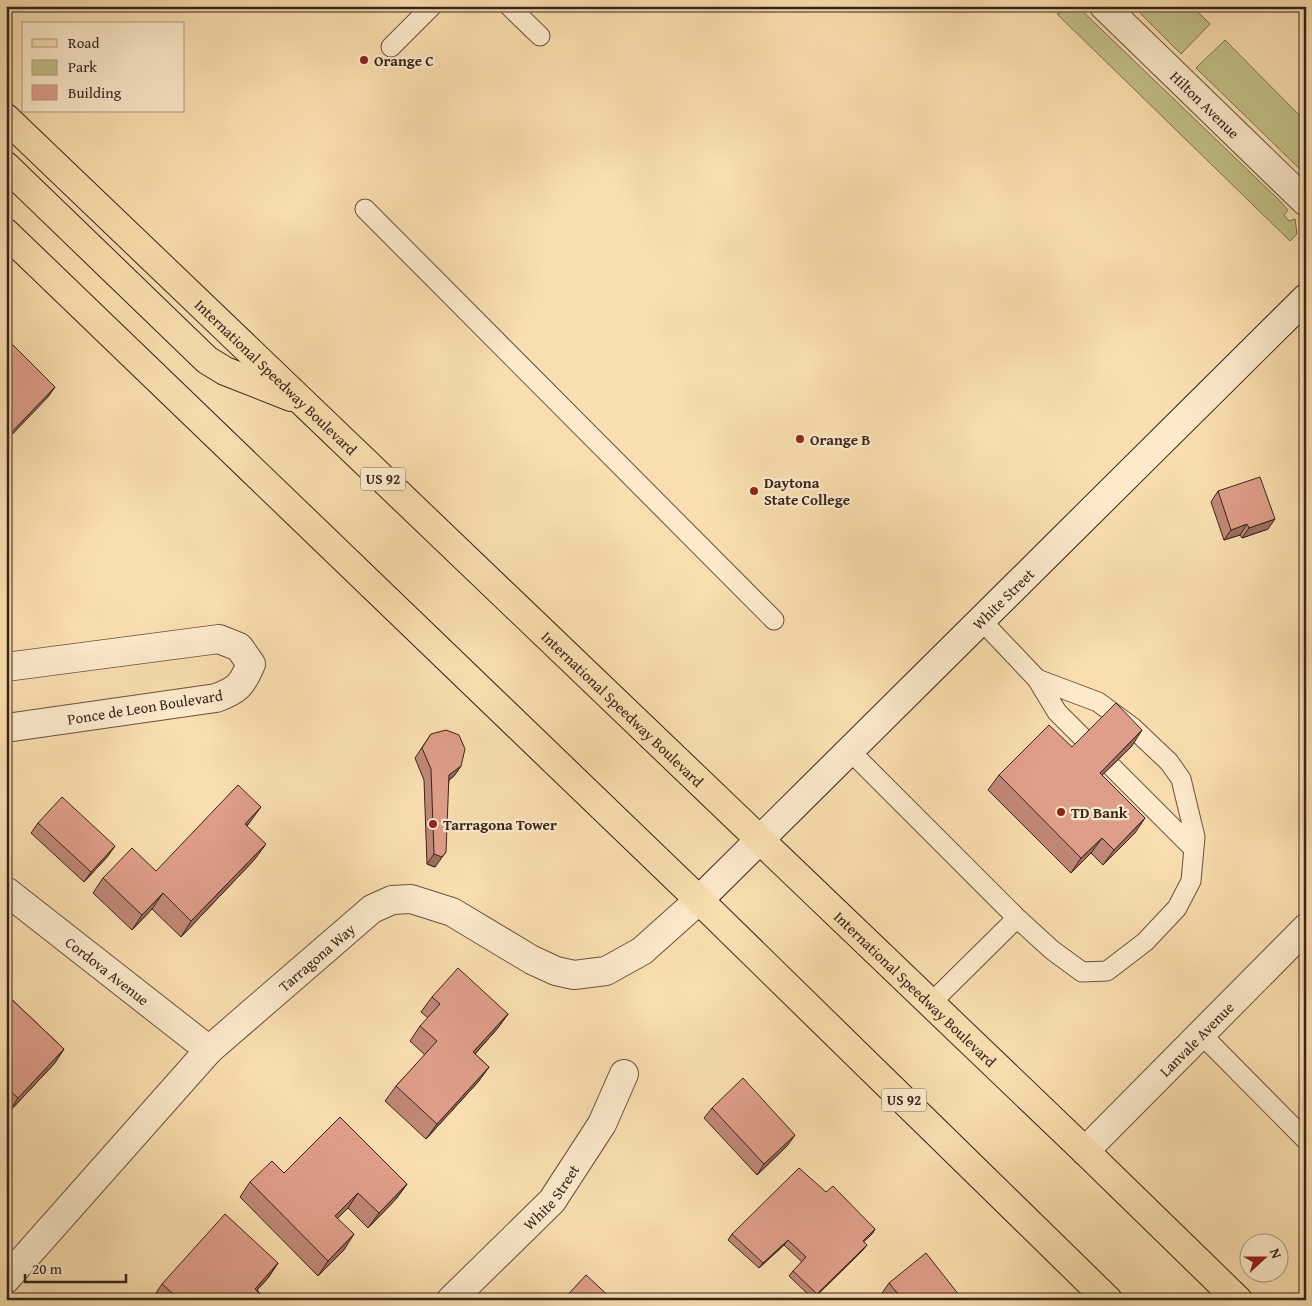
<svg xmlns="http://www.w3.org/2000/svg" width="1312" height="1306" font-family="'Gentium Book Plus',serif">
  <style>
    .green { fill: #c2c088; stroke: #7c7252 }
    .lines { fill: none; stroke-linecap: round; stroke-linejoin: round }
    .lane-casing { stroke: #685240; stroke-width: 21 }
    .street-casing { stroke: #685240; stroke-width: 30 }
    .secondary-casing { stroke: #37241b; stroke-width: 30 }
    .primary-casing { stroke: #37241b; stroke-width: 30 }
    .lane { stroke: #fceacb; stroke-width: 19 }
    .street { stroke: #fceacb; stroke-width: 28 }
    .secondary { stroke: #fceacb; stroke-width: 28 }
    .primary { stroke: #fadeaf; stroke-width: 28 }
    .wall { fill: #c08876; stroke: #37241b }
    .shaded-wall { fill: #9c6f60; stroke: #37241b }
    .building { fill: #df9e89; stroke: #37241b }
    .poi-dot { fill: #8f2418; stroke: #fceacb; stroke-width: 2 }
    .labels { text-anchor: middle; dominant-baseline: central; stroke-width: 4.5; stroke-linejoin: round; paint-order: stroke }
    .shield { fill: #fceacb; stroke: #725f50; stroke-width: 1 }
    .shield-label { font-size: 14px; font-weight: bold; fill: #37241b }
    .poi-label { font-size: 15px; font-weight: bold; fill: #37241b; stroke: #fceacb; text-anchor: start }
    .street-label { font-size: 15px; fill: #37241b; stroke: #fceacb }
  </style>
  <rect width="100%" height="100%" fill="#fadeaf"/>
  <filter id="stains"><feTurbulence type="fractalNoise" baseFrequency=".004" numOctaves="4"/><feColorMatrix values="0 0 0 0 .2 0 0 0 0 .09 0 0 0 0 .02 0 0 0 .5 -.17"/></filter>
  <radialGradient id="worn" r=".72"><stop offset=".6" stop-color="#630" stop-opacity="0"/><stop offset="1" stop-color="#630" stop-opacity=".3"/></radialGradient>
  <!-- green -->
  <path class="green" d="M1073,6H1077L1280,201L1288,210L1284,215L1289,221L1295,219L1297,234L1290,241L1057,14Z
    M1133,6H1192L1210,24L1181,54Z
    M1225,40L1306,122V175L1196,68Z"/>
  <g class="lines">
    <!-- lane casing -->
    <g class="lane-casing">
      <path id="lane" d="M509,6L540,36
        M391,47L432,6
        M365,209L774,620
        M1037,679L1057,712L1084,739
        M850,751L1017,918L1052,950L1082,972L1107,971L1145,942L1177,908L1191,881L1195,837L1181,779L1169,762L1132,727L1098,702L1037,679L981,620
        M1111,766L1194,849
        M931,1003L1017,918
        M1201,1034L1306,1140"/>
    </g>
    <!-- street casing -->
    <g class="street-casing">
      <g id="street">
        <path id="s1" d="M1104,6L1306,202"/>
        <path d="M6,667L219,639L239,647L251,664C242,685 238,690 216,698L6,728"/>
        <path id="s2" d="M6,891L209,1050"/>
        <path id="s3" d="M1085,1151L1306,928"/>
        <path id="s4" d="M6,1279L209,1050L372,909L392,900L411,899L452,912L532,960L556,971L574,975L606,971L642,951L699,900"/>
        <path id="s5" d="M451,1300L552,1201L602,1124L624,1074"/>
      </g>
    </g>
    <!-- secondary casing -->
    <g class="secondary-casing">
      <g id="secondary">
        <path id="s6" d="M699,900L1306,298"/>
      </g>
    </g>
    <!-- primary casing -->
    <g class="primary-casing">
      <g id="primary">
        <path id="s7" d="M6,118L1085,1151L1238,1300"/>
        <path d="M6,166L207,360L225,371L291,397"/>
        <path d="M6,233L699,900L1108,1300"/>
      </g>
    </g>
    <!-- lane -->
    <use href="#lane" class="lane"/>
    <!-- street -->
    <use href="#street" class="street"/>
    <!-- secondary -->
    <use href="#secondary" class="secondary"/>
    <!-- primary -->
    <use href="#primary" class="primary"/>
  </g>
  <!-- wall -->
  <path class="wall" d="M1218,491L1268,529L1242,538L1240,535L1224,540L1211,502Z
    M431,734L461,766L454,776L449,780L435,867L427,864L424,780L415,758Z
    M1132,746L1102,775L1135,833L1103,865L1091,853L1071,873L988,790L999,775L1072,747Z
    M250,822L247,826L255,859L181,937L152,909L132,930L93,893L103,878L156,871Z
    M38,823L108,856L84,882L31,833Z
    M6,994L64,1049L54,1064L8,1113L6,1112Z
    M432,997L508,1014L497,1029L475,1054L489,1067L478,1082L426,1139L385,1101L396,1086L425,1055L410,1041L420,1026L428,1018L421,1012Z
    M712,1108L788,1145L757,1175L704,1118Z
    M284,1173L407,1184L396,1199L368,1228L348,1208L337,1218L344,1250L318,1276L240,1197L250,1182Z
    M875,1229L872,1234L863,1242V1250L813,1299L789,1276L793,1271L802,1262L784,1245L759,1268L728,1240L732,1234Z
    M278,1263L268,1278L257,1290L263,1297L261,1300H153L152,1299L162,1284Z
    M889,1283L963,1300H888L882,1293Z"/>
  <!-- shaded-wall -->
  <path class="shaded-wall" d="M55,387L48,397L6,441V438Z
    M1275,519L1268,529L1242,538L1249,528Z
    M1247,524L1240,535L1224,540L1231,530Z
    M1142,730L1132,746L1089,788L1100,773Z
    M461,766L454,776L442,785L449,775Z
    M261,807L250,822L234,839L245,824Z
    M1145,818L1135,833L1103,865L1114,850Z
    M1102,838L1091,853L1071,873L1081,858Z
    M266,844L255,859L181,937L191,921Z
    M115,846L108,856L84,882L91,872Z
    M446,852L435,867L427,864L434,854Z
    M163,893L152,909L132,930L142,915Z
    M508,1014L497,1029L463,1067L473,1052Z
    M64,1049L54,1064L8,1113L18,1098Z
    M489,1067L478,1082L426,1139L437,1124Z
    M795,1135L788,1145L757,1175L764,1164Z
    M407,1184L396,1199L368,1228L379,1213Z
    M358,1193L348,1208L325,1231L335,1216Z
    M875,1229L872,1234L859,1246L863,1241Z
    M354,1234L344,1250L318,1276L328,1261Z
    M788,1240L784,1245L759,1268L763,1263Z
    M867,1245L863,1250L813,1299L817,1294Z
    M278,1263L268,1278L248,1300L255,1289Z"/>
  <!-- building -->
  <path class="building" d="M9,341L55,387L6,438V344Z
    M1260,477L1275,519L1249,528L1247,524L1231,530L1218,491Z
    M1116,703L1142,730L1100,773L1145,818L1114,850L1102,838L1081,858L999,775L1049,725L1072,747Z
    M446,730L459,735L465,749L461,766L449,775L446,852L442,857L434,854L431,769L422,748L431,734Z
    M238,785L261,807L245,824L266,844L191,921L163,893L142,915L103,878L132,848L156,871Z
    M62,797L115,846L91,872L38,823Z
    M458,968L508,1014L473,1052L489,1067L437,1124L396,1086L437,1041L420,1026L440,1004L432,997Z
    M6,994L64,1049L18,1098L6,1087Z
    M743,1078L795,1135L764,1164L712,1108Z
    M340,1117L407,1184L379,1213L358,1193L335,1216L354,1234L328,1261L250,1182L272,1161L284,1173Z
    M799,1168L826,1192L833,1186L875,1229L863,1241L867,1245L817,1294L793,1271L806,1257L788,1240L763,1263L732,1234Z
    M225,1214L278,1263L255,1289L263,1297L261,1300H180L162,1284Z
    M926,1253L963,1300H903L889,1283Z
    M586,1275L613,1300H563Z"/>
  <!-- markers -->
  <g class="poi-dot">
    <circle cx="364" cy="60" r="5"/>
    <circle cx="800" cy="439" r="5"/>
    <circle cx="754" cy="491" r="5"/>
    <circle cx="1061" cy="812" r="5"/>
    <circle cx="433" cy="824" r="5"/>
  </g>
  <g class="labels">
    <!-- shield labels -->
    <g class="shield">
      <rect x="360.5" y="467.5" width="45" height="23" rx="4"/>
      <rect x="881.5" y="1088.5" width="45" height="23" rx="4"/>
    </g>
    <g class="shield-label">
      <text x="383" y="479">US 92</text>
      <text x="904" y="1100">US 92</text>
    </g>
    <!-- poi labels -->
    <g class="poi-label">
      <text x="374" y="60">Orange C</text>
      <text x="810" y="439">Orange B</text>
      <text x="764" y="482">Daytona<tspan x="764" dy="17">State College</tspan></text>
      <text x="1071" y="812">TD Bank</text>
      <text x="443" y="824">Tarragona Tower</text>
    </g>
    <!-- street labels -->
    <g class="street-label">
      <text stroke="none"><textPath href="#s1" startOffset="141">Hilton Avenue</textPath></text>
      <text stroke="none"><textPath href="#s7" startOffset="374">International Speedway Boulevard</textPath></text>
      <text stroke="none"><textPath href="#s6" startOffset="428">White Street</textPath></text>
      <text transform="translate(145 707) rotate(-9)">Ponce de Leon Boulevard</text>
      <text stroke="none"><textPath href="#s7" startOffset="854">International Speedway Boulevard</textPath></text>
      <text stroke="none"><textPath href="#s4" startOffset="448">Tarragona Way</textPath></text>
      <text stroke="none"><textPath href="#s2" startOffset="129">Cordova Avenue</textPath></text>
      <text stroke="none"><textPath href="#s7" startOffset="1259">International Speedway Boulevard</textPath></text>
      <text stroke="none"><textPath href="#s3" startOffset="158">Lanvale Avenue</textPath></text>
      <text stroke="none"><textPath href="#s5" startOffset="144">White Street</textPath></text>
    </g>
  </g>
  <!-- margin -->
  <rect width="1312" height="1306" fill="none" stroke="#fadeaf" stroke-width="25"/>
  <rect x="8" y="8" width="1297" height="1291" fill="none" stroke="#37241b" stroke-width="2.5"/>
  <rect x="12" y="12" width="1287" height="1281" fill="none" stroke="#37241b"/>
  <!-- legend -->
  <rect x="22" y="22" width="162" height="90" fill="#fceacb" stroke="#ad9b85"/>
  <rect x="32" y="39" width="25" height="8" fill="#fadeaf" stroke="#ad9b85"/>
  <text x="68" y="48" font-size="15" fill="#37241b">Road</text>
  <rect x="32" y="60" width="25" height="15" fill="#c2c088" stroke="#ad9b85"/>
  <text x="68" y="72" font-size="15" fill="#37241b">Park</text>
  <rect x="32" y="85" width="25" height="15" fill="#df9e89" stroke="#ad9b85"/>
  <text x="68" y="98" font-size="15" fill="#37241b">Building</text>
  <!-- north arrow -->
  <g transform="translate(1264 1258) rotate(69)"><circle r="24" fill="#fceacb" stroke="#ad9b85"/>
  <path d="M0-4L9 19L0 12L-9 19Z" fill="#8f2418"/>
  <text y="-8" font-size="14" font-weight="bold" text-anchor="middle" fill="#37241b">N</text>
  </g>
  <!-- scale -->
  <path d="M25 1274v8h101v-8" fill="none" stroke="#37241b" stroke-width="2.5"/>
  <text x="32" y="1274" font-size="15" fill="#37241b" stroke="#fceacb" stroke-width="4" paint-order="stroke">20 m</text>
  <rect width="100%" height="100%" filter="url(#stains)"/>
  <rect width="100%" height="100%" fill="url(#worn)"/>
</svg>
